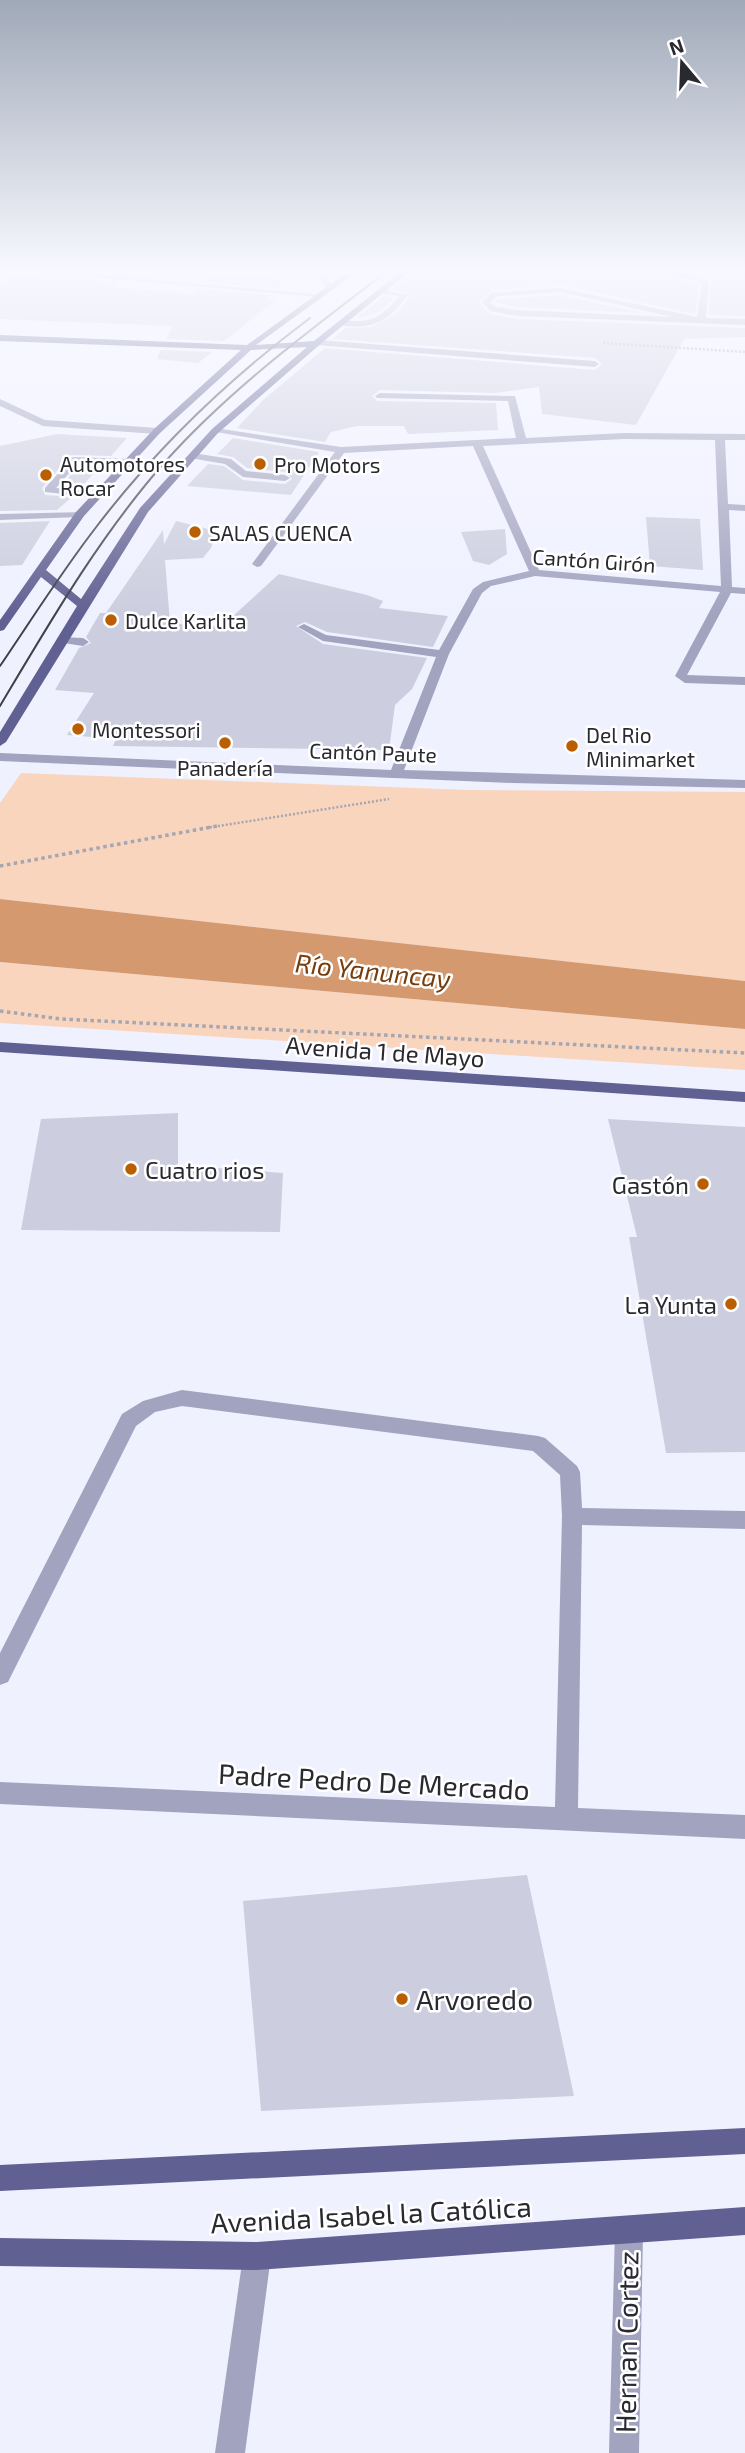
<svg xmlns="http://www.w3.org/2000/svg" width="745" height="2453" font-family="'Exo 2',sans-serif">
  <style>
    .green { fill: #fad5be }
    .water { fill: #d59970 }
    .building { fill: #cccdde }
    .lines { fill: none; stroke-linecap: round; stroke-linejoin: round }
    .path-far1 { stroke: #a5a6b1; stroke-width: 2.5; stroke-dasharray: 2 2; stroke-linecap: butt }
    .path { stroke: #a5a6b1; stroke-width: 3.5; stroke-dasharray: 3.5 3.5; stroke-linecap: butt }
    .minor { fill: #a2a3bf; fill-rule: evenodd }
    .major { fill: #616092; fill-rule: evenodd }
    .tram { stroke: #404048; stroke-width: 2 }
    .poi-dot { fill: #ba5f01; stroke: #fff; stroke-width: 2.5 }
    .labels { text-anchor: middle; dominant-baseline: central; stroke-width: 5; stroke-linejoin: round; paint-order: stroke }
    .far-poi-label { font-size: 21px; fill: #292930; stroke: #fff; text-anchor: start }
    .far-street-label { font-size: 21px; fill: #292930; stroke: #fff }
    .street-label { font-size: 24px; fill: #292930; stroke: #fff }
    .poi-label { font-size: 24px; fill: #292930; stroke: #fff; text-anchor: end }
    .water-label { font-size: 26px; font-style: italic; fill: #763e0e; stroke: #fff }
    .near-street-label { font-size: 28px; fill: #292930; stroke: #fff }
    .near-poi-label { font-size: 28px; fill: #292930; stroke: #fff; text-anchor: start }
  </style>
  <rect width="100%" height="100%" fill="#f0f1ff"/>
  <!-- green -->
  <path class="green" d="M21,773L468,790L745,792V981L0,899V803Z
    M0,962L745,1029V1070L0,1023Z"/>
  <!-- water -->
  <path class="water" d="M0,899L745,981V1029L0,962Z"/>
  <!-- building -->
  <path class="building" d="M9,272L119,282L114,287L193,294L197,289L271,295L267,299L276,300L224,341L166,339L173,326L0,319V280L8,281Z
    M412,272H661L699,286L695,314L561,285L491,290L479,302L490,314L517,319L745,328V337L684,339L636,425L542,414L539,387L495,393L380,390L372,396L377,401L496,403L498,430L408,434L404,426H357L331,432L325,442L237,428L263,400L325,348L595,370L602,364L595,358L333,339L345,328L371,327L396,314L411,295L392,289Z
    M688,272H745V316L709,315L711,279Z
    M214,273L286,279L278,288L205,282Z
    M560,295L643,313L517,307L494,302L499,299Z
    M384,296L394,298L379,312L357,318Z
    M161,350L212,352L198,363L157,359Z
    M57,434L127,438L111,456L71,455L42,488L45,495L72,497L57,510L0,511V446Z
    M233,438L319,452L291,495L187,486L208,464L224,466L243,480L285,484L292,479L285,472L247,468L233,457L217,454Z
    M80,465L101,466L80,488L61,486Z
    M646,517L700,519L703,570L650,566Z
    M50,521L22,565L0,566V523Z
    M176,521L216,531L211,548L203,558L165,560L170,623L221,627L279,574L367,595L383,601L379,608L448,616L433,647L327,632L305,622L296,626L323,644L427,658L412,689L395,705L389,750L113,746L116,739L67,735L94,693L55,690L79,648L91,643L86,637L100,613H106L163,530L164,544Z
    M505,529L507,554L489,565L473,561L461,532Z
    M178,1113V1165L283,1173L280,1232L21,1230L41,1119Z
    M608,1119L745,1127V1452L666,1453L629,1237H637Z
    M527,1875L574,2096L261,2111L243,1901Z"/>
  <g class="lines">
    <!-- path-far1 -->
    <path class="path-far1" d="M603,343L745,352
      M206,828L389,799"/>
    <!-- path -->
    <path class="path" d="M0,866L217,826
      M0,1011L61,1019L745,1053"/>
    <!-- minor -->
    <path class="minor" d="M32,272H69L323,295L319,297Z
      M317,272H325L333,290H327Z
      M663,272H677L709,281L706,318L745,319V325L517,316L490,311L482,302L491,293L560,288L697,317L702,284ZM560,292L673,317L517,310L496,307L490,302L498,296Z
      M379,289L408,295C389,321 372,331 339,325L342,320C369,324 382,318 399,296L379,293Z
      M318,340L595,361L599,364L595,367L315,345Z
      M380,393L515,396L526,438L624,433L745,434V440H725L728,504L745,505V511L729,510L732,587L745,588V594L731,593L687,675L745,677V685L685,683L675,676L720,592L535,576L491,586L482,593L449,654L404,770L745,780V788L512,783L0,761V753L391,770L436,657L323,641L298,627L304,624L326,635L439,650L473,589L483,582L529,571L473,446L344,453L261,566L257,567L252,564L335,452L210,431L215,428L341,447L516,438L508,401L377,398L375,396ZM624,439L715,440L721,586L539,570L483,446Z
      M0,399L45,420L157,428L162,431L157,434L43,426L0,406Z
      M193,453L231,459L246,471L285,475L290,478L285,481L243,477L225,464L190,458V454Z
      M73,457L129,459L134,462L129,465L79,462L56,488L98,493L102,494V498L45,492V488Z
      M84,512L85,514L80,517L0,520V514Z
      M61,637L83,638L89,642L83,646L57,642V638Z
      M182,1390L538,1436L545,1438L577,1466L580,1472L582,1508L745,1511V1529L582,1525L578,1808L745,1815V1839L0,1804V1782L555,1807L562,1516L560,1475L533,1451L182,1406L155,1412L136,1426L8,1682L0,1685V1653L122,1414L143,1401Z
      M629,2217L639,2221L643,2231L639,2453H609L615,2231L619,2221Z
      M257,2242L267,2246L271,2256L245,2453H215L243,2256L247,2246Z"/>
    <!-- major -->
    <path class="major" d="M347,272H357L256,345L314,341L400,272H409L325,340L218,433L148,512L6,742L0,746V732L77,606L41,577L4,630L0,631V620L76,512L154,429L241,350L0,341V335L247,345ZM307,347L212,429L140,508L81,599L46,570L84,516L160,433L251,350Z
      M0,1042L745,1092V1102L0,1052Z
      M745,2128V2154L0,2191V2165Z
      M745,2207V2235L257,2270L0,2266V2238L257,2242Z"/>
    <!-- tram -->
    <path class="tram" d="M0,666C32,619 62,571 97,526C158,446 230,378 310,318
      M0,706C50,622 99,537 164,463C229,390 309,331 386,272"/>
  </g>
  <!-- sky -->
  <linearGradient id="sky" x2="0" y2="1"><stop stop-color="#a0a9b8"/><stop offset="0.44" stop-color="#f8f9ff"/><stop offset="1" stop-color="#f8f9ff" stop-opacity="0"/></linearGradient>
  <rect width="745" height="616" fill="url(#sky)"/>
  <!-- markers -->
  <g class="poi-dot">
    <circle cx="260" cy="464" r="7"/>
    <circle cx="46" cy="475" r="7"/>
    <circle cx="195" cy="532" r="7"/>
    <circle cx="111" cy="620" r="7"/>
    <circle cx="78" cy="729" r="7"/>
    <circle cx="225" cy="743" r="7"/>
    <circle cx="572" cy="746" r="7"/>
    <circle cx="131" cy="1169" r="7"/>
    <circle cx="703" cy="1184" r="7"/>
    <circle cx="731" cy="1304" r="7"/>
    <circle cx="402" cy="1999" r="7"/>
  </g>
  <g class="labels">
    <!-- far-poi labels -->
    <g class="far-poi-label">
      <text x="60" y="463">Automotores<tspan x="60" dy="24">Rocar</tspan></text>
      <text x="274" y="464">Pro Motors</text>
      <text x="209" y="532">SALAS CUENCA</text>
      <text x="125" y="620">Dulce Karlita</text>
      <text x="92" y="729">Montessori</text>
      <text x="586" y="734">Del Rio<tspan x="586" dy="24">Minimarket</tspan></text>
      <text x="225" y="767" text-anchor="middle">Panadería</text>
    </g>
    <!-- far-street labels -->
    <g class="far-street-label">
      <text transform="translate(594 560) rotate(4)">Cantón Girón</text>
      <text transform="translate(373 752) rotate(2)">Cantón Paute</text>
    </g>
    <!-- street labels -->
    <g class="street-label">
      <text transform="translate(385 1051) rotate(4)">Avenida 1 de Mayo</text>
    </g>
    <!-- poi labels -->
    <g class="poi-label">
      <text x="145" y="1169" text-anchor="start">Cuatro rios</text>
      <text x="689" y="1184">Gastón</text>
      <text x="717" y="1304">La Yunta</text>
    </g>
    <!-- water labels -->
    <g class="water-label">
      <text transform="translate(373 970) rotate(6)">Río Yanuncay</text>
    </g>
    <!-- near-street labels -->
    <g class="near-street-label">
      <text transform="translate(374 1781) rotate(3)">Padre Pedro De Mercado</text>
      <text transform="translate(371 2214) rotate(-3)">Avenida Isabel la Católica</text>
      <text transform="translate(626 2342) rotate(-89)">Hernan Cortez</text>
    </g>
    <!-- near-poi labels -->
    <g class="near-poi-label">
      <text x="416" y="1999">Arvoredo</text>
    </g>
  </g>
  <!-- north arrow -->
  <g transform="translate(682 63) rotate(341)" stroke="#ffffff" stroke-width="5" paint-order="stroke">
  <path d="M0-5L12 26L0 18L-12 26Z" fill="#292930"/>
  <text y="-10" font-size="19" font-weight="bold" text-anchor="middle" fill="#292930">N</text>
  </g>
</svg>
